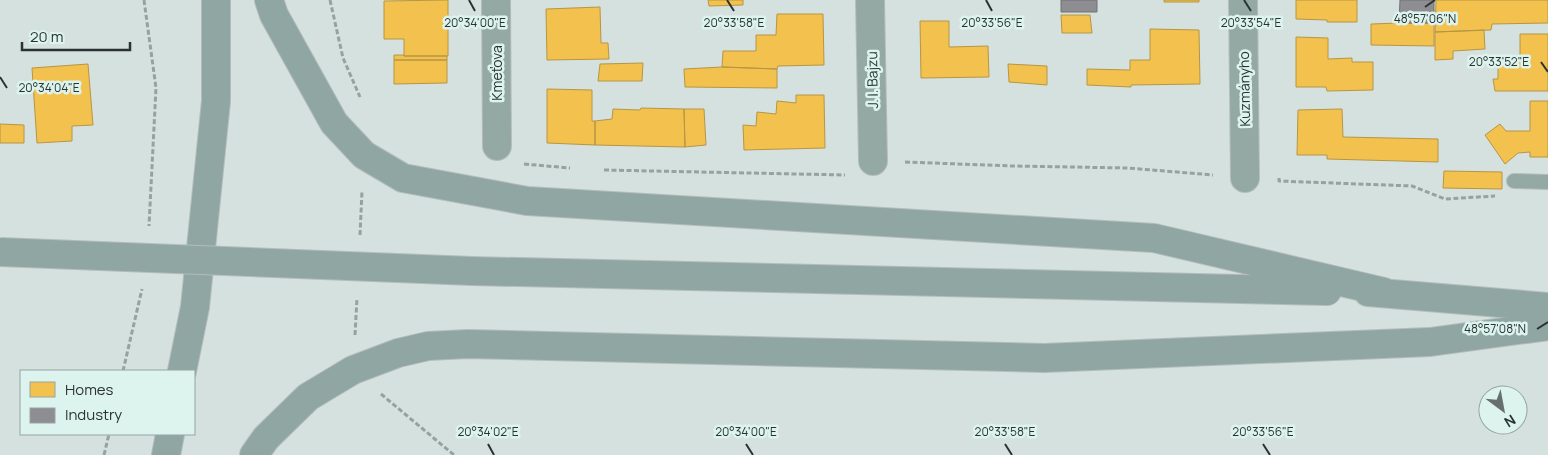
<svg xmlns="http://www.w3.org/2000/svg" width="1548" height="455" font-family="Manrope,sans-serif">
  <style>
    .homes { fill: #f2c14e; stroke: #b69645 }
    .industry { fill: #8d8d92; stroke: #6f7275 }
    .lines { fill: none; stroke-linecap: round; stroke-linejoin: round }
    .service-casing { stroke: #b4bdbb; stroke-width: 16 }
    .minor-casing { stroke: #b4bdbb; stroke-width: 30 }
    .secondary-casing { stroke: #b4bdbb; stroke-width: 30 }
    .path { stroke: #95a3a0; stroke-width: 3; stroke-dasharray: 5 2.5; stroke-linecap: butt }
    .service { stroke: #95a9a4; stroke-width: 14 }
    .minor { stroke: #95a9a4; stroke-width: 28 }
    .secondary { stroke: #8fa6a2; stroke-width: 28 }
    .secondary-bridge-casing { stroke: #b4bdbb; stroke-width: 30; stroke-linecap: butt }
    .secondary-bridge { stroke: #8fa6a2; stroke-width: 28 }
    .ticks { fill: none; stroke: #2a3331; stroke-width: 2 }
    .labels { text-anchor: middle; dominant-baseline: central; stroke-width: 5; stroke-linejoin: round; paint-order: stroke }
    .street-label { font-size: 14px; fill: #2a3331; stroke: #ddf3ee }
    .ticks-label { font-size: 12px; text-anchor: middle; fill: #2a3331; stroke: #ddf3ee; stroke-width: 5; stroke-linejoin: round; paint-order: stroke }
  </style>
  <rect width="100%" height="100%" fill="#d5e1de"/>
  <!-- homes -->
  <path class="homes" d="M448,0V56H404V39H384V1Z
    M708,0H743V5L709,6Z
    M1164,0H1199V2H1164Z
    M1296,0H1357V22H1327V20L1296,19Z
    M1436,0H1548V23L1492,24L1491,30L1435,32Z
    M600,7L601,43H608L609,59L547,60L546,9Z
    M777,14H823L824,65L778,66L777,69L722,67L723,51H756V35H776Z
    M1061,15H1090L1092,33H1062Z
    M920,21H949V47L988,46L989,77L921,78Z
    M1399,23H1434V46L1371,45V24Z
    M1150,29L1199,30L1200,84L1131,85V87L1087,85V69L1130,70V60H1150Z
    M1484,30L1485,49L1453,51V59L1435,60V32Z
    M1520,34H1548V91H1495L1493,79H1498V65H1513L1514,56L1520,55Z
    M1296,37L1328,38V59L1352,58V62H1373V90L1327,91L1326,87H1296Z
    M394,55H404V56H447V60H394Z
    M394,60H447V83L394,84Z
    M643,63L642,81H598L600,64Z
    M88,64L93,125L72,126V141L37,143L32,68Z
    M1008,64L1047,66V85L1009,82Z
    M722,67L777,69V88L685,87L684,69Z
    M547,89L592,90V121H595V145L547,143Z
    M796,95H824L825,148L744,150L743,125L756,126L757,112L776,114L777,101L796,103Z
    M1530,101H1548V157H1530V152L1518,153L1505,164L1485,135L1500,124L1506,131H1530Z
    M641,108L684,109L685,147L595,145V121L612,119L613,109L640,110Z
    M684,109H704L706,145L685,147Z
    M1342,109L1343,137L1438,139V162L1327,159V155H1297L1298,110Z
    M0,124L24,125V143H0Z
    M1444,171L1502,172V189L1443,188Z"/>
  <!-- industry -->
  <path class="industry" d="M1061,0H1097V12H1061Z
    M1400,0H1434V23H1399Z"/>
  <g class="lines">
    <!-- service casing -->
    <g class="service-casing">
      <path id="service" d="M1514,181L1548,182"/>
    </g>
    <!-- minor casing -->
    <g class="minor-casing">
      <path id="minor" d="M496,0L497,146
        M870,0L873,161
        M1243,0L1245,178"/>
    </g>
    <!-- secondary casing -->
    <g class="secondary-casing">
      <path id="secondary" d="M269,0L274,15L334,123L364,155L403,178L527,201L1154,238L1384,292
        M472,271L1327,291
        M1368,292L1548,307
        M182,371L195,307L216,101V0
        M166,455L170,434
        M254,455L266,438L308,397L353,370L398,353L428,346L468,344L1044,358L1430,342L1548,326"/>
    </g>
    <!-- path -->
    <path class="path" d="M144,0L156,88L149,226
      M330,0L343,58L360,97
      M905,162L1013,166L1128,168L1213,175
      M524,164L570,168
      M604,170L845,175
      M1279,178V181L1412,186L1445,199L1495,196
      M360,235L362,191
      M355,335L357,298
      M123,371L142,289
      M381,394L454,455
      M104,455L109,434"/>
    <!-- service -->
    <use href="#service" class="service"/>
    <!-- minor -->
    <use href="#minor" class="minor"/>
    <!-- secondary -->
    <use href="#secondary" class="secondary"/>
    <!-- secondary-bridge casing -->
    <g class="secondary-bridge-casing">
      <path id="secondary-bridge" d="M0,252L472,271"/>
    </g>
    <!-- secondary-bridge -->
    <use href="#secondary-bridge" class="secondary-bridge"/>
  </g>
  <!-- ticks -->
  <path class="ticks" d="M469,0L475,11M727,0L734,11M986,0L992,11M1244,0L1251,11M1425,7L1435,0M1541,62L1548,72M0,77L7,88M1537,329L1548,322M488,444L494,455M746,444L753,455M1005,444L1012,455M1263,444L1270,455"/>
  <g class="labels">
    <!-- street labels -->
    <g class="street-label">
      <text transform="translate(496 73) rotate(-90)">Kmeťova</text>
      <text transform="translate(872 80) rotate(-91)">J. I. Bajzu</text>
      <text transform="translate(1244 89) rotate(-91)">Kuzmányho</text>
    </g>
  </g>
  <g class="ticks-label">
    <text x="1425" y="23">48°57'06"N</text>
    <text x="475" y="27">20°34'00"E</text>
    <text x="734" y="27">20°33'58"E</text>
    <text x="992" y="27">20°33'56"E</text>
    <text x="1251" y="27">20°33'54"E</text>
    <text x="1499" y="66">20°33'52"E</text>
    <text x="49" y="92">20°34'04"E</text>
    <text x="1495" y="333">48°57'08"N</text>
    <text x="488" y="436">20°34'02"E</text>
    <text x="746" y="436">20°34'00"E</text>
    <text x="1005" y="436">20°33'58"E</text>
    <text x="1263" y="436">20°33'56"E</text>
  </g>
  <!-- legend -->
  <rect x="20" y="370" width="175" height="65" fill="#ddf3ee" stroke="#95a6a2"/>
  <rect x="30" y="382" width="25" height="15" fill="#f2c14e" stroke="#95a6a2"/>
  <text x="65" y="395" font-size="15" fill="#2a3331">Homes</text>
  <rect x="30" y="408" width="25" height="15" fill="#8d8d92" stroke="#95a6a2"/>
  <text x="65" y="420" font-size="15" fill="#2a3331">Industry</text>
  <!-- north arrow -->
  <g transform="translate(1503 410) rotate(148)"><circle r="24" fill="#ddf3ee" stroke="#95a6a2"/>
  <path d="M0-4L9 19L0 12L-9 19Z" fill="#66706e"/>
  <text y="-8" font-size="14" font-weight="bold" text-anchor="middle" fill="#2a3331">N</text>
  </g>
  <!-- scale -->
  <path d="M22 42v8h108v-8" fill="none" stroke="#2a3331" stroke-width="2.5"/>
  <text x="30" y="42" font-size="15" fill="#2a3331" stroke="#ddf3ee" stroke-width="4" paint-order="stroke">20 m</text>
</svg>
